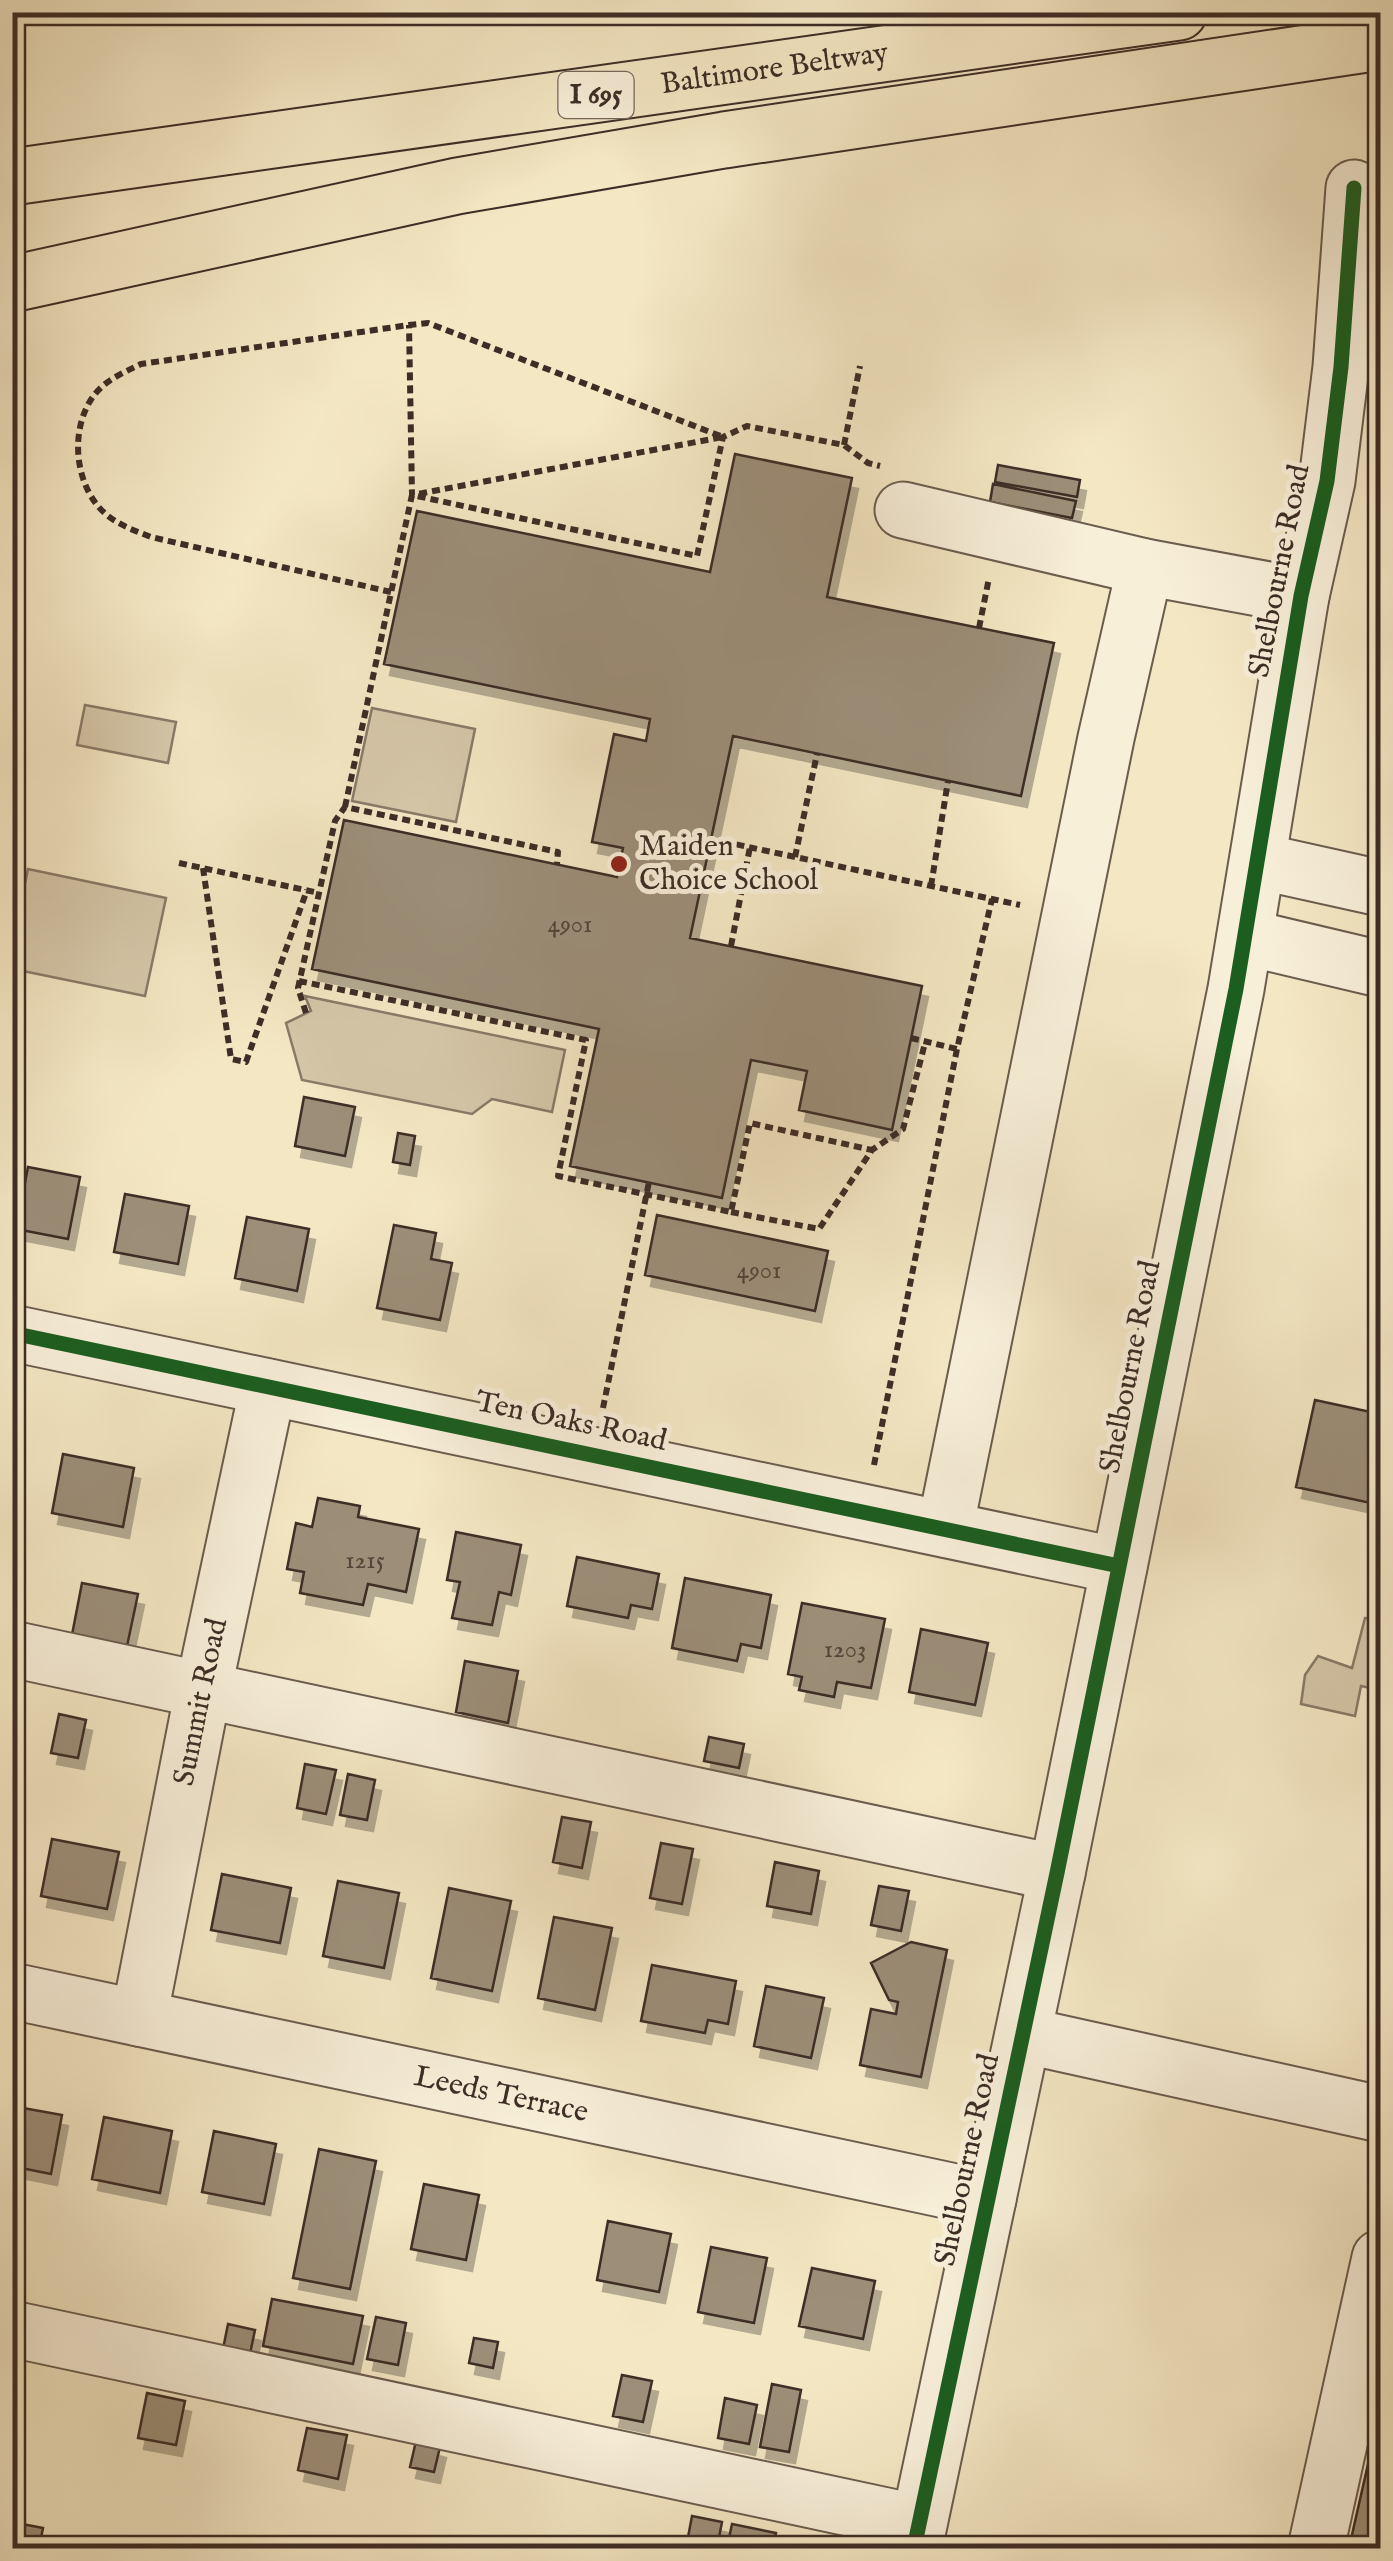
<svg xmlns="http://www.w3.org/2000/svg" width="1393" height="2561" font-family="'IM FELL English',serif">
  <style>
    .green { fill: #d5c7a9; stroke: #897a68; stroke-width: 2.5 }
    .building { fill: #9c8e78; stroke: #3d2d26; stroke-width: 2.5; filter: url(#shadow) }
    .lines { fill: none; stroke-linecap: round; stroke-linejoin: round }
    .minor-casing { stroke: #6b5c4e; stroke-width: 59 }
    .highway-casing { stroke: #3d2d26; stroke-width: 59 }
    .path { stroke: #3d2d26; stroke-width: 6; stroke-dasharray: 8 5; stroke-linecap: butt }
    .minor { stroke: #f8efd9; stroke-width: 55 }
    .highway { stroke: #f4e7c4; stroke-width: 55 }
    .cycleway-casing { stroke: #f8efd9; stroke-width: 21 }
    .cycleway { stroke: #1b5e20; stroke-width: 15 }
    .poi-dot { fill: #8f2418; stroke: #f8efd9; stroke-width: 4 }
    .labels { text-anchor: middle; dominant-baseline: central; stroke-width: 10; stroke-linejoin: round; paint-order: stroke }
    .number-label { font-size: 25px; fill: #55453a }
    .shield { fill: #f8efd9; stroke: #75675c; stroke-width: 2.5 }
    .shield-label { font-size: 28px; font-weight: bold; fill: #3d2d26 }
    .street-label { font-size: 30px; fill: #3d2d26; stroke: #f8efd9 }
    .poi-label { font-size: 30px; fill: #3d2d26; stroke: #f8efd9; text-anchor: start }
  </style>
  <defs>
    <filter id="shadow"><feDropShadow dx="6" dy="11" stdDeviation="0" flood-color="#0004"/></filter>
  </defs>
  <rect width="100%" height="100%" fill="#f4e7c4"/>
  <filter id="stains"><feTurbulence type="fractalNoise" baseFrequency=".002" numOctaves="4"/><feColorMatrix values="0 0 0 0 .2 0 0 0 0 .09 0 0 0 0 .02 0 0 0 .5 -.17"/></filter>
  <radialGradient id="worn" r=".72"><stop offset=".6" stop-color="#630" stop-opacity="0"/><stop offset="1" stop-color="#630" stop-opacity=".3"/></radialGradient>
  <!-- green -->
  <path class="green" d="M85,705L176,722L168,763L77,745Z
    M372,708L475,729L456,822L352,801Z
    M28,869L166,898L145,996L13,969V942Z
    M305,996L565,1050L552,1112L492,1099L472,1114L302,1080L286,1023L311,1011Z
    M1365,1618L1380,1619V1690L1361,1686L1355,1716L1301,1704L1305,1675L1318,1656L1352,1668Z"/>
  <!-- building -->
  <path class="building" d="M735,454L852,478L827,597L1054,643L1021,796L733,736L690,938L922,986L892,1130L799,1110L807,1071L751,1060L722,1198L570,1166L599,1029L312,969L344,820L617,877L623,848L592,842L614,734L646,741L650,719L384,664L417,511L710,572Z
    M998,465L1080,480L1077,497L995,482Z
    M993,484L1076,501L1072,518L990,502Z
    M304,1097L355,1107L345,1156L295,1146Z
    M398,1133L415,1136L410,1165L393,1162Z
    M28,1167L80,1177L68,1239L16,1229Z
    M125,1194L189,1206L178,1264L114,1252Z
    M657,1215L828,1251L815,1311L645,1275Z
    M247,1217L309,1229L297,1291L235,1278Z
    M394,1225L436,1233L431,1259L452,1263L440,1320L377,1308Z
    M1315,1400L1380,1414V1505L1296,1487Z
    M63,1454L134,1468L123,1527L52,1513Z
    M318,1498L360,1506L358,1517L419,1529L406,1592L368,1584L363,1605L300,1593L304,1572L287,1569L296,1523L312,1527Z
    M456,1532L521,1545L511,1595L499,1592L492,1625L452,1618L460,1582L447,1580Z
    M577,1557L659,1574L652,1609L631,1605L628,1618L567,1606Z
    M685,1578L771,1595L761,1648L741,1644L737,1661L672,1648Z
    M82,1583L138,1594L126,1651L71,1640Z
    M802,1603L885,1619L871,1688L837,1682L834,1697L799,1690L802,1677L788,1674Z
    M921,1629L988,1643L975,1705L909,1692Z
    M465,1661L518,1671L508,1723L456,1712Z
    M59,1714L86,1720L78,1758L51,1753Z
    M709,1737L744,1744L739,1768L704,1761Z
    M305,1764L336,1770L326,1814L297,1808Z
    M348,1774L375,1780L367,1820L340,1815Z
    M562,1817L591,1822L582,1868L553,1862Z
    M52,1839L119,1852L107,1909L41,1896Z
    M661,1843L693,1849L682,1904L650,1898Z
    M775,1862L819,1871L811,1914L767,1906Z
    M222,1874L291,1888L280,1943L211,1930Z
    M338,1881L399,1893L384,1968L323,1956Z
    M879,1886L909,1891L901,1931L871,1925Z
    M449,1888L511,1901L492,1991L431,1978Z
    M554,1917L612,1928L595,2010L538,1998Z
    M911,1942L947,1950L921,2077L860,2065L871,2009L896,2014L898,2002L889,2000L871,1963Z
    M652,1965L736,1981L728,2024L708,2020L705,2033L641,2021Z
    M766,1986L824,1998L811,2058L754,2046Z
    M12,2106L62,2115L51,2174L16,2167L12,2183Z
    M104,2117L172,2131L160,2193L92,2179Z
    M214,2131L276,2144L264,2204L202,2192Z
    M319,2149L376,2161L350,2289L293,2278Z
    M424,2184L479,2195L466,2260L411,2249Z
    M608,2221L671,2234L659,2292L597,2280Z
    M711,2247L767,2258L754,2323L698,2312Z
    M812,2268L875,2281L863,2339L799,2326Z
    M272,2299L363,2316L353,2364L263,2346Z
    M376,2317L406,2323L398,2365L367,2359Z
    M228,2324L255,2330L250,2354L223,2349Z
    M474,2338L498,2342L493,2368L469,2363Z
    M622,2375L652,2381L643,2422L613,2416Z
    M772,2384L801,2390L789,2452L760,2447Z
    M147,2393L185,2401L176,2445L138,2438Z
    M725,2398L757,2405L749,2444L718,2438Z
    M307,2428L347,2435L338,2479L298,2470Z
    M416,2441L440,2447L434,2472L410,2467Z
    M1371,2451L1380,2453V2548H1349Z
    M692,2516L722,2522L717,2548H686Z
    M12,2522L43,2528L39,2548H12Z
    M732,2524L776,2533L772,2548H727Z"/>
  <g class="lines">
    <!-- minor casing -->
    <g class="minor-casing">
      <g id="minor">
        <path d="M903,510L1145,567L1301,596"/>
        <path d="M1258,861L1380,888"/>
        <path d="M1245,937L1380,969"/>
        <path d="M12,1333L1119,1566"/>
        <path d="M945,1529L1106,738L1145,567"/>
        <path d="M12,1649L1057,1873"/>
        <path id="s1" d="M12,1991L988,2199"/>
        <path id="s2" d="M139,2018L203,1691L268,1387"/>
        <path d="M1023,2035L1380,2114"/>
        <path d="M12,2329L919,2523"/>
        <path d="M914,2548L1057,1873L1236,989L1301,596L1327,481L1341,367L1354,188"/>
        <path d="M1316,2548L1380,2258"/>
      </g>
    </g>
    <!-- highway casing -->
    <g class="highway-casing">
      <g id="highway">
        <path id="s3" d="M12,177L1179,12"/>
        <path d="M12,284L457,186L724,140L1380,42"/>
      </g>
    </g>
    <!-- path -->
    <path class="path" d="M844,445L860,366
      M391,592L151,537C136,531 121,526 108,516C74,489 68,428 95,394C107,379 125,372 141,364L409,325L428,323L723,437L412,495L409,325
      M979,628L989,578
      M345,807L412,495L697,556L723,437L747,426L844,445L868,463L880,466
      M711,839L1020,905
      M795,857L817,754
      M179,863L319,893
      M203,868L231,1059L246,1062L307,890
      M931,886L948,781
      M731,946L750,847
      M299,981L586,1040L558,1176L731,1212L750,1123L872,1150
      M306,1013L298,988L335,821L345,807L558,852L557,864
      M911,1038L957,1049
      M731,1212L819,1229L872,1150L903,1129L925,1043
      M603,1408L649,1182
      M874,1465L957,1049L992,899"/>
    <!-- minor -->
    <use href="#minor" class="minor"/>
    <!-- highway -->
    <use href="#highway" class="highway"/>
    <!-- cycleway casing -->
    <g class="cycleway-casing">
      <path id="cycleway" d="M12,1333L1119,1566
        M914,2548L1057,1873L1236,989L1301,596L1327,481L1341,367L1354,188"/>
    </g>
    <!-- cycleway -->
    <use href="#cycleway" class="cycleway"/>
  </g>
  <!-- markers -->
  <circle class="poi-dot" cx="619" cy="864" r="10"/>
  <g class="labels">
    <!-- number labels -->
    <g class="number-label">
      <text x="570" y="925">4901</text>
      <text x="759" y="1271">4901</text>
      <text x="365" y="1561">1215</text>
      <text x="845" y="1650">1203</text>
    </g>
    <!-- shield labels -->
    <rect class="shield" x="558.5" y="72" width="75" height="46" rx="8"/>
    <g class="shield-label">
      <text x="596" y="95">I 695</text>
    </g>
    <!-- street labels -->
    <g class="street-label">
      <text stroke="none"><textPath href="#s3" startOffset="770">Baltimore Beltway</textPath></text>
      <text transform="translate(1280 571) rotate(-79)">Shelbourne Road</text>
      <text transform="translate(1131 1367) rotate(-79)">Shelbourne Road</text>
      <text transform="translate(571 1422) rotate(12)">Ten Oaks Road</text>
      <text stroke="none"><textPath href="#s2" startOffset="322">Summit Road</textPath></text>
      <text stroke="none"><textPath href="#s1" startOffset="500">Leeds Terrace</textPath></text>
      <text transform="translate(968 2160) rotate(-78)">Shelbourne Road</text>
    </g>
    <!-- poi labels -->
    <g class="poi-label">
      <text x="639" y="847">Maiden<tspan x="639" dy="34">Choice School</tspan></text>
    </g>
  </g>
  <!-- margin -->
  <rect width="1393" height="2561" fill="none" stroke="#f4e7c4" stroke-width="50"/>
  <rect x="15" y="15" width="1363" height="2531" fill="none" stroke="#3d2d26" stroke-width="5"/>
  <rect x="25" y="25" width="1343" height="2511" fill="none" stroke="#3d2d26" stroke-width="2.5"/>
  <rect width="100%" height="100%" filter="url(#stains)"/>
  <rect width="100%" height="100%" fill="url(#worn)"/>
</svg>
